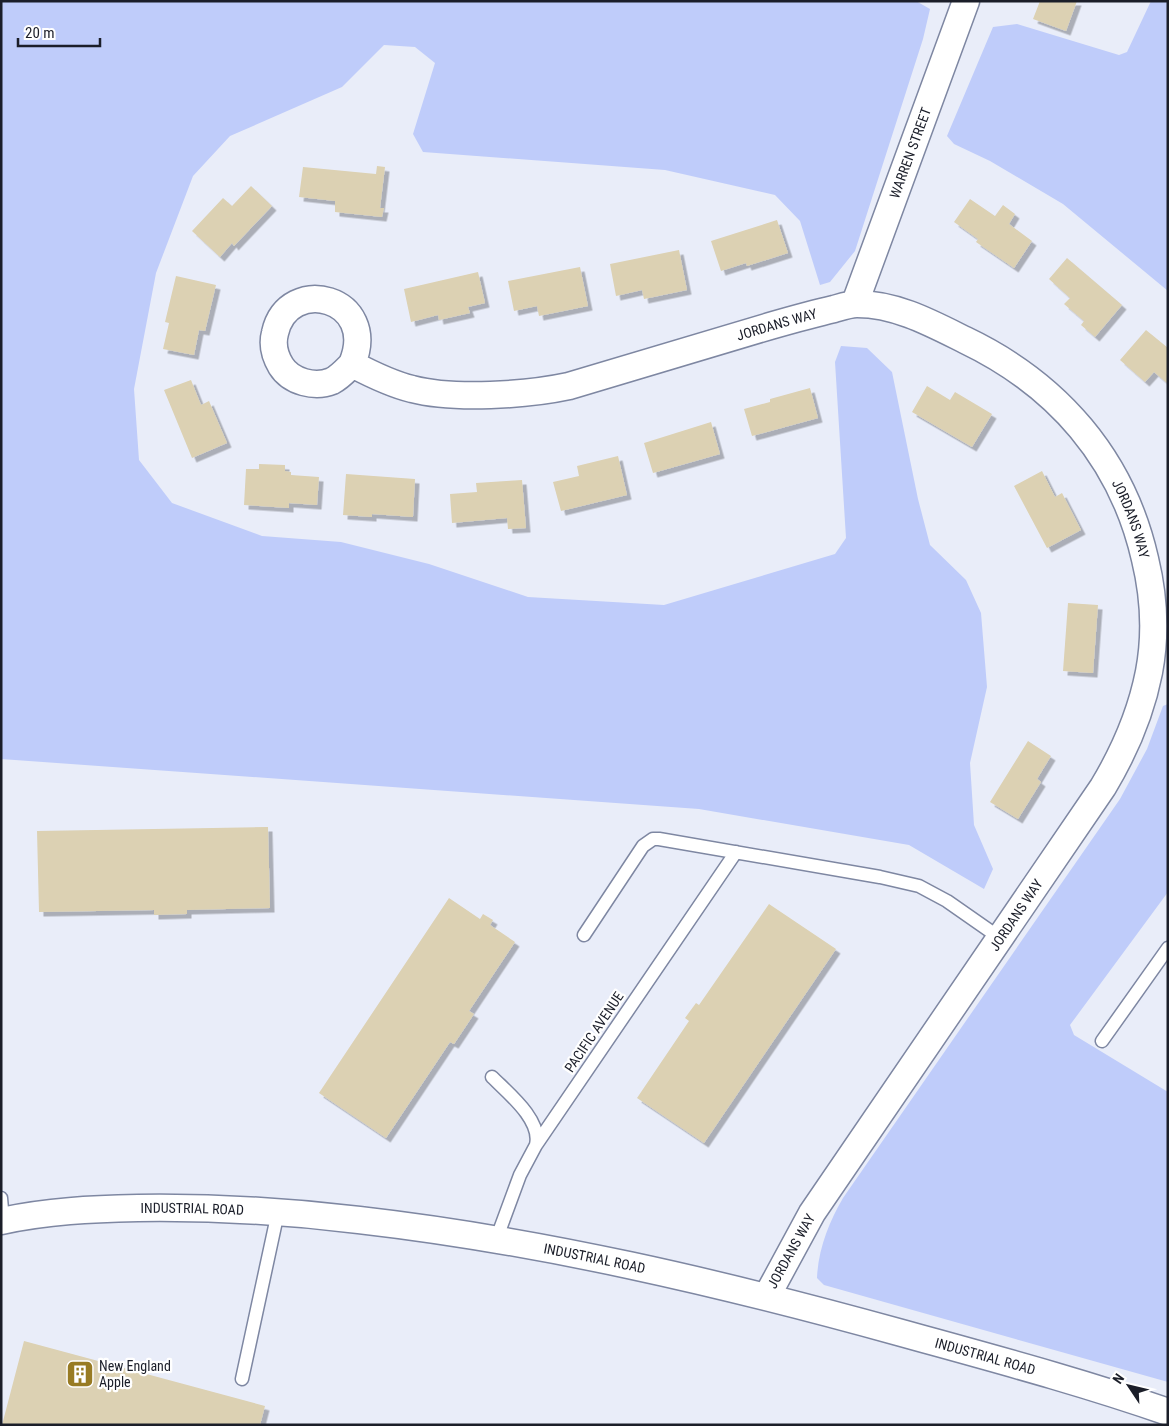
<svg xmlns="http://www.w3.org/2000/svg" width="1169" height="1426" font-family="'Roboto Condensed',sans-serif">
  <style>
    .green { fill: #bfccfa }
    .building { fill: #dcd1b3; filter: url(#shadow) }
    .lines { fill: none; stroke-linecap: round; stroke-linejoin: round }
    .lane-casing { stroke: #7e87a2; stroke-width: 15 }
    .street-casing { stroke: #7e87a2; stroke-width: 29 }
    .lane { stroke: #fff; stroke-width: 12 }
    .street { stroke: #fff; stroke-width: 26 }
    .labels { text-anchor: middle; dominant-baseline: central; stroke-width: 4.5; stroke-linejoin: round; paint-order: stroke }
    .street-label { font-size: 14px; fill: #1b1e29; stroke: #fff }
    .poi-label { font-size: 14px; fill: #1b1e29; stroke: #fff; text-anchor: start }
  </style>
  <defs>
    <filter id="shadow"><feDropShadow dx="4.5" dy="4.5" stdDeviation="0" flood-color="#0004"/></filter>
  </defs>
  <rect width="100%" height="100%" fill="#e9edf9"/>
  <!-- green -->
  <path class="green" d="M1,1H916L930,9L923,39L855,251L830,282L820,285L800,221L775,195L665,170L423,152L413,134L435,63L415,47L384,45L342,87L230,136L193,176L156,273L134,389L139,460L172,503L262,536L341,542L429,564L528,597L664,605L835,554L846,538L835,362L841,346L867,348L892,372L918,499L930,545L966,580L981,613L987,687L970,763L974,825L993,869L984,889L909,845L699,809L1,759Z
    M1151,1H1168V291L1063,204L990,161L954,144L947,136L993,27L1017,24L1119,55L1127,52Z
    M1168,704V892L1070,1025L1074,1035L1168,1092V1382L824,1285L817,1278C818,1250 829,1222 843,1198L1120,799L1147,749L1163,706Z"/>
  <!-- building -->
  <path class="building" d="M1040,1H1077L1066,31L1033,19Z
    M377,166L385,167L380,208H384L382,217L335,212V201L299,197L303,167L376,174Z
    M251,186L272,206L234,246L232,243L220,257L192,231L223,198L232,206Z
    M970,199L995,216L1003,205L1015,214L1009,224L1032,241L1014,268L976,242L978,239L954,222Z
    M777,220L788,253L747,266L746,263L721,271L711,241Z
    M679,250L687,290L644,299L642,290L616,296L610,264Z
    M1067,258L1122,305L1095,337L1081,325L1084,321L1064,304L1070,298L1049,279Z
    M580,267L588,306L539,316L537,306L514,311L508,281Z
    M478,272L485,303L468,307L470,313L439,320L438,315L411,322L404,289Z
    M176,276L216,285L205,331L199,330L194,355L163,349L169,323L165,322Z
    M1146,330L1168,348V384L1154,372L1145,382L1120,360Z
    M191,380L201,405L209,401L227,443L192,458L164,390Z
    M927,386L950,400L955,392L992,414L972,447L912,412Z
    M810,388L818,418L752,436L744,409L770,402V399Z
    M711,422L720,454L653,473L644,443Z
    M618,456L627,495L561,511L553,482L579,476L577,466Z
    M259,464L285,465V471L291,472V475L319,477L317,505L289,503V508L244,505L246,469H259Z
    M1042,471L1055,497L1062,493L1081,530L1047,548L1014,486Z
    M346,474L415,479L413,517L372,514V517L343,515Z
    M522,480L526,528L508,529L507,518L452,523L450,494L477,492L476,483Z
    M1068,603L1098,605L1093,673L1063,671Z
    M1028,741L1051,756L1037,779L1041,782L1018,819L990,802Z
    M268,827L270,908L187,910V914L154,915V910L39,912L37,831Z
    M449,898L480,919L483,914L493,920L490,925L515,942L469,1011L474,1014L454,1044L450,1042L386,1138L319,1093Z
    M769,904L836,949L704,1143L637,1098L689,1021L685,1018L696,1003L699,1005Z
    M24,1341L265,1406L260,1425H2Z"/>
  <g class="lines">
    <!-- lane casing -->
    <g class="lane-casing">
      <path id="lane" d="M584,935L643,846L653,839H659L880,877L919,886L947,901L1000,938
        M1102,1041L1168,948
        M492,1077C508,1093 542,1120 536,1145
        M1,1198L3,1221
        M496,1240L520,1175L536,1145L736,852
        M242,1379L278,1212"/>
    </g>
    <!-- street casing -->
    <g class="street-casing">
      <g id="street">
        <path id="s1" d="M855,303L966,1"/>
        <path id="s2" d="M352,364C346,370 340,377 332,381C315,388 291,382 281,366C275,356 272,344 275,333C288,274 380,297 352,364C371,374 391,384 412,389C454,400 527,395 569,386C636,366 703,346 770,326C791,320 812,314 834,309C841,307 850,304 857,304C896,304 931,323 965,340C1057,384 1122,458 1145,559C1154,596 1156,635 1149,672C1141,713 1124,752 1103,787L812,1213L767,1296"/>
        <path id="s3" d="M1,1221C48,1211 91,1209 138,1208C212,1207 285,1211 359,1220C542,1241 721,1283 898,1332C988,1357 1079,1381 1168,1412"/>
      </g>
    </g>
    <!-- lane -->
    <use href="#lane" class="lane"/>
    <!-- street -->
    <use href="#street" class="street"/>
  </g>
  <!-- icons -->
  <defs>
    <g id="building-square" transform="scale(1.4375)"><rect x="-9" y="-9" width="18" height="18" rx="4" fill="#987b23" stroke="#fff"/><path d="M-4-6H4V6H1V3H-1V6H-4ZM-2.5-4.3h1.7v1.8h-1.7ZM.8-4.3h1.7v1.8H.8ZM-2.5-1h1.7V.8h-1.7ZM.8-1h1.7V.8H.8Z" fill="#fff"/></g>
  </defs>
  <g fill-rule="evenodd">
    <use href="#building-square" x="80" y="1374"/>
  </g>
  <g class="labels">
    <!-- street labels -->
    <g class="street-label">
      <text stroke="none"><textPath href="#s1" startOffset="160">WARREN STREET</textPath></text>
      <text stroke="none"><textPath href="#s2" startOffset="705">JORDANS WAY</textPath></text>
      <text stroke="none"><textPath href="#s2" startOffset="1154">JORDANS WAY</textPath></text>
      <text transform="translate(1016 915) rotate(-56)">JORDANS WAY</text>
      <text transform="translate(594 1032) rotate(-56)">PACIFIC AVENUE</text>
      <text stroke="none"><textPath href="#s3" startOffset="192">INDUSTRIAL ROAD</textPath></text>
      <text transform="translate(791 1251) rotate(-61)">JORDANS WAY</text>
      <text stroke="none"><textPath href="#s3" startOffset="598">INDUSTRIAL ROAD</textPath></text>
      <text stroke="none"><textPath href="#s3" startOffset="1001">INDUSTRIAL ROAD</textPath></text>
    </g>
    <!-- poi labels -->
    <g class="poi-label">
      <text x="99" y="1366">New England<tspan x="99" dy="16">Apple</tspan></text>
    </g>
  </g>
  <!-- border -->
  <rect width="1169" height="1426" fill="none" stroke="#1b1e29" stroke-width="5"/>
  <!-- north arrow -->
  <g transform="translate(1129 1386) rotate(305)" stroke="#ffffff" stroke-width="4" paint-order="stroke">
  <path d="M0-4L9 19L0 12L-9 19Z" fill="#1b1e29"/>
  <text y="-8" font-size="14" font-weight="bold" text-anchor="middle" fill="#1b1e29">N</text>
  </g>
  <!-- scale -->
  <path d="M18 38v8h82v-8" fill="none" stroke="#1b1e29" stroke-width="2.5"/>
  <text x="25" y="38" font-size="15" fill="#1b1e29" stroke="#ffffff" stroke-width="4" paint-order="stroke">20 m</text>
</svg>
